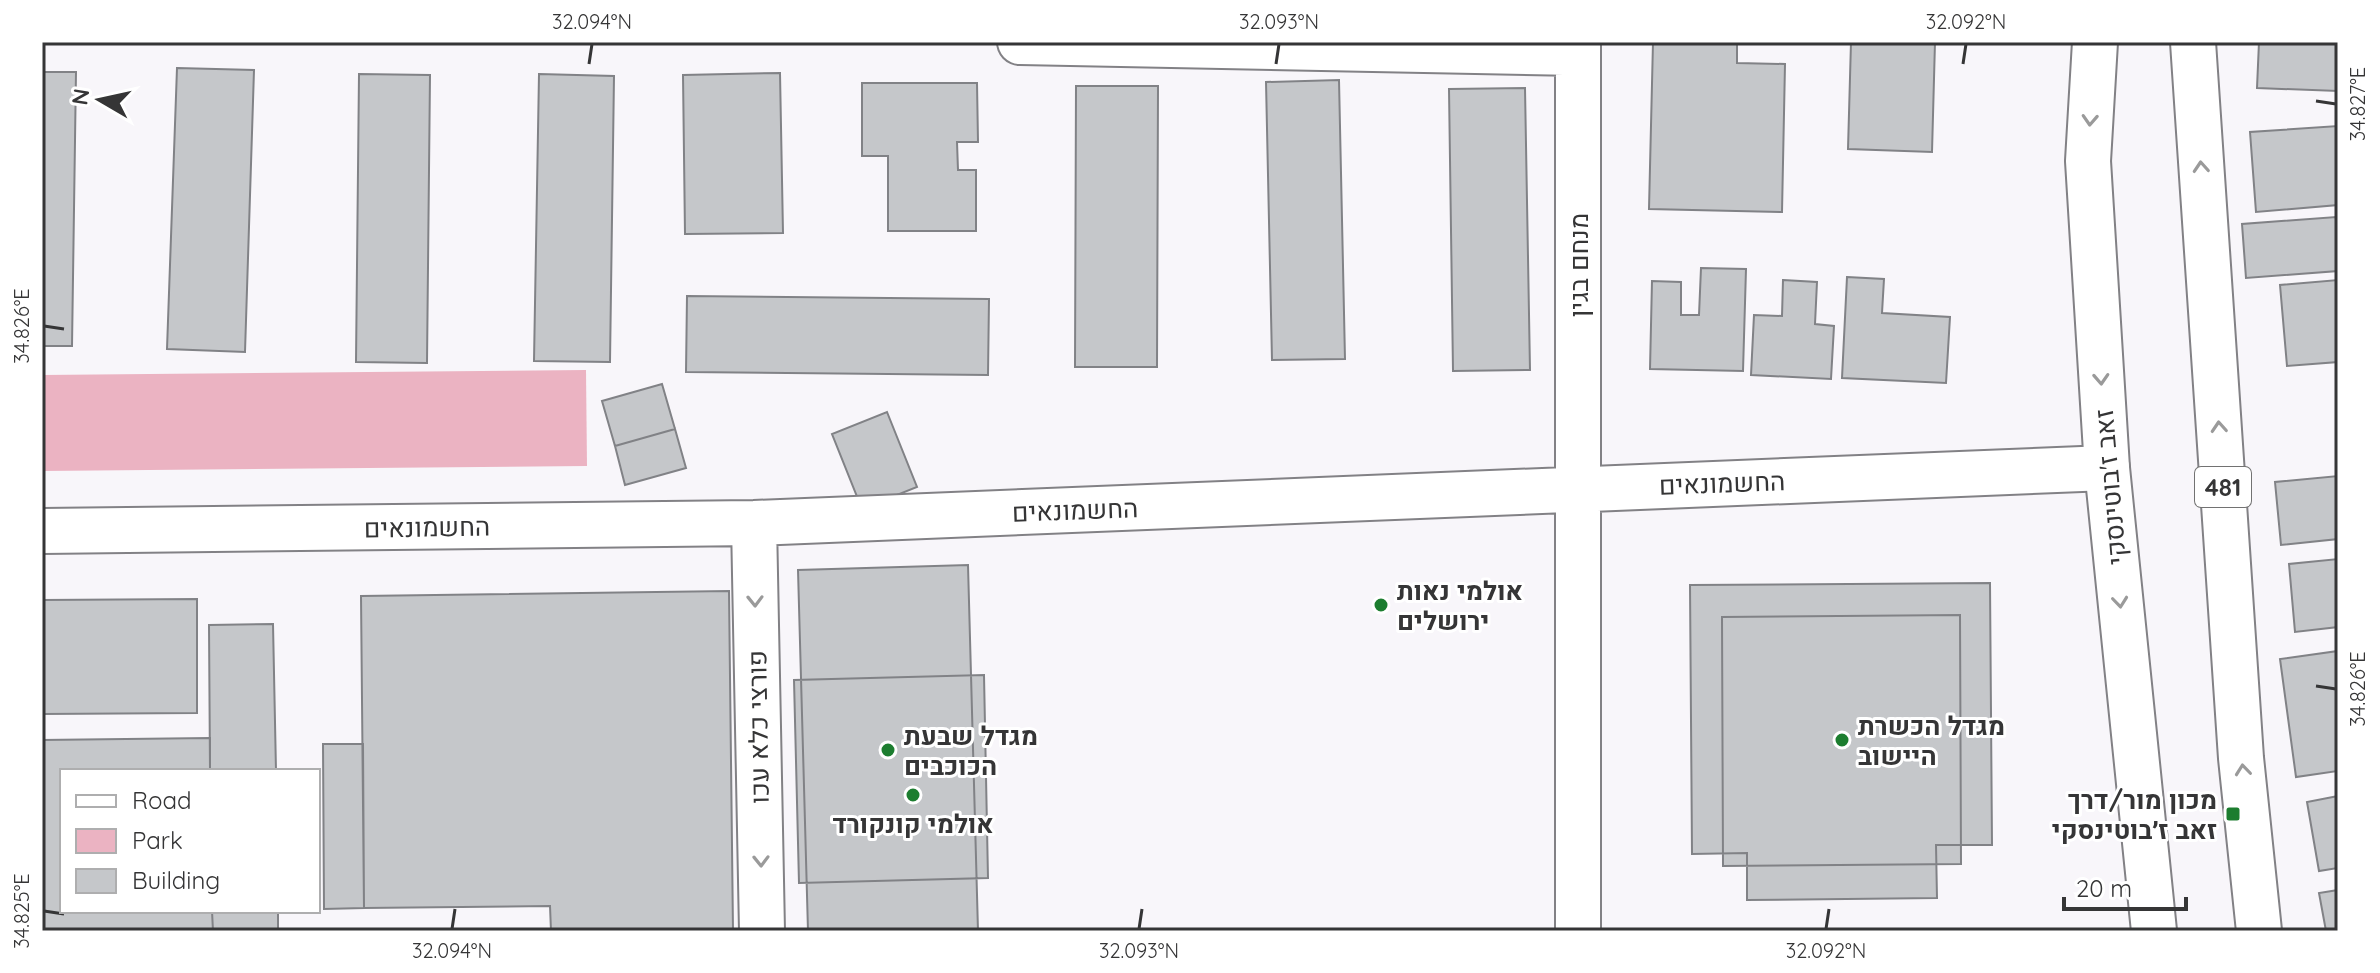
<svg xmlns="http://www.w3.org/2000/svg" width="2380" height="973" font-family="Quicksand,Heebo,sans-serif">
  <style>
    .green { fill: #ebb3c2 }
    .building { fill: #c5c7ca; stroke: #818286; stroke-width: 2 }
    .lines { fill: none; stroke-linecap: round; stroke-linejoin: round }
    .street-casing { stroke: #828185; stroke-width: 48 }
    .primary-casing { stroke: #828185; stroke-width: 48 }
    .street { stroke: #fff; stroke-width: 44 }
    .primary { stroke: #fff; stroke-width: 44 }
    .oneway { stroke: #9a9a9a }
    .ticks { fill: none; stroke: #353536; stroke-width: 3 }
    .poi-dot { fill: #1c7d2f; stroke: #fff; stroke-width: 3 }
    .labels { text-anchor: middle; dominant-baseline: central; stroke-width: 6; stroke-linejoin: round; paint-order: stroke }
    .shield { fill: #fff; stroke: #727272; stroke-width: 2 }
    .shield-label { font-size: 24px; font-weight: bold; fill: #353536 }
    .street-label { font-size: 26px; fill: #353536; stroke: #fff }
    .poi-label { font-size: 26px; font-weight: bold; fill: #353536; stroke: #fff; text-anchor: start }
    .neatline { fill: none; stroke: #353536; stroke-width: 3 }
    .ticks-label { font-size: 20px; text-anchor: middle; fill: #353536 }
  </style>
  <rect width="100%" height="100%" fill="#f8f6fa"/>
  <!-- green -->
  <path class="green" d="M586,370L587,466L42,471V375Z"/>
  <!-- building -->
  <path class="building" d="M1653,42H1737V63L1785,64L1782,212L1649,209Z
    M1851,42H1935L1932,152L1848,149Z
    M2259,42H2338V91L2257,88Z
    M177,68L254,70L245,352L167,349Z
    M42,72H76L72,346H42Z
    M780,73L783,233L685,234L683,75Z
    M359,74L430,75L427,363L356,362Z
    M539,74L614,76L610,362L534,361Z
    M1339,80L1345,359L1272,360L1266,82Z
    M862,83H977L978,142H957L958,170H976V231H888V156H862Z
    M1076,86H1158L1157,367H1075Z
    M1525,88L1530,370L1453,371L1449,89Z
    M2338,126V205L2256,212L2250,132Z
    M2336,217L2338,271L2246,278L2242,224Z
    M1701,268L1746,269L1743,371L1650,369L1652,281L1681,282V315H1699Z
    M1847,277L1884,279L1882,313L1950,317L1946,383L1842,378Z
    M1783,280L1817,282L1815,324L1834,326L1831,379L1751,375L1754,315L1782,316Z
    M2338,280V362L2287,366L2280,285Z
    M687,296L989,299L988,375L686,372Z
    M662,384L675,429L615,446L602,401Z
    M887,412L917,487L862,509L832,434Z
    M675,429L686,468L625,485L615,446Z
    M2338,476V539L2281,545L2275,482Z
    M2338,559V627L2295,632L2289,564Z
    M968,565L978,931H808L798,570Z
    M1990,583L1992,845H1936L1937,898L1747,900V853L1692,854L1690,585Z
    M729,591L733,931H551L550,906L364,908L361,596Z
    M197,599V713L42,714V600Z
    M1960,615L1961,864L1723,866L1722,617Z
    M273,624L276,771H210L209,625Z
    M2338,651V771L2296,777L2280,659Z
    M984,675L988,878L799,883L794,680Z
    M210,738V771H62V911H212L213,931H42V740Z
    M323,744H363L364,908L324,909Z
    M2338,796V868L2319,871L2307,802Z
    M2338,890V931H2326L2319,893Z
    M212,911H278V931H213Z"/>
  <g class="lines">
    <!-- street casing -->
    <g class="street-casing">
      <path id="street" d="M1020,42L1578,53
        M754,523L762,931
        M42,531L754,523L2107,468
        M1578,931V42"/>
    </g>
    <!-- primary casing -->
    <g class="primary-casing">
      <path id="primary" d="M2095,42L2088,161L2107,468L2154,931
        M2193,42L2241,758L2259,931"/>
    </g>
    <!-- street -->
    <use href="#street" class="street"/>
    <!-- primary -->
    <use href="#primary" class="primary"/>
  </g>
  <!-- one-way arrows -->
  <defs><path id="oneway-chevron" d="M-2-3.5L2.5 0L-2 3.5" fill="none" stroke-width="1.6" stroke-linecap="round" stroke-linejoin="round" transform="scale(2)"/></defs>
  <g class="oneway">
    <use href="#oneway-chevron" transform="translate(2090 120) rotate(93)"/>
    <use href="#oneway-chevron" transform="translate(2201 167) rotate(-94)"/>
    <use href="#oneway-chevron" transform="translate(2101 379) rotate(87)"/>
    <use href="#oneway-chevron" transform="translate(2219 427) rotate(-94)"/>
    <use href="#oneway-chevron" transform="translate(755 601) rotate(89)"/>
    <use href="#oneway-chevron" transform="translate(2120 602) rotate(84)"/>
    <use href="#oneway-chevron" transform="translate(2243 770) rotate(-96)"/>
    <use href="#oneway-chevron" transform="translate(761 861) rotate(89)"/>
  </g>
  <!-- ticks -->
  <path class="ticks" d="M589,64L592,44M1276,64L1279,44M1963,64L1966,44M2316,101L2336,104M44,326L64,329M2316,686L2336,689M44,911L64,914M452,929L455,909M1139,929L1142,909M1826,929L1829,909"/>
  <!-- markers -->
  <g class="poi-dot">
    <circle cx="1381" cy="605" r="8"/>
    <circle cx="1842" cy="740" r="8"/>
    <circle cx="888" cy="750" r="8"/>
    <circle cx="913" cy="795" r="8"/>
    <rect x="2225" y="806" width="16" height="16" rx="4"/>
  </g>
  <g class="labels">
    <!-- shield labels -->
    <rect class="shield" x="2195" y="467" width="56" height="40" rx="6"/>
    <g class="shield-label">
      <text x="2223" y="487">481</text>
    </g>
    <!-- street labels -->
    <g class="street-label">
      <text transform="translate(1578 265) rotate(-90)">מנחם בגין</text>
      <text transform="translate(1722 483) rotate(-2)">החשמונאים</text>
      <text transform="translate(2110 487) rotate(-95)">זאב ז'בוטינסקי</text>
      <text transform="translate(1075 510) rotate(-2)">החשמונאים</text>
      <text transform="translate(427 527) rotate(-1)">החשמונאים</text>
      <text transform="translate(758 727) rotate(-91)">פורצי כלא עכו</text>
    </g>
    <!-- poi labels -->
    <g class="poi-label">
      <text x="1397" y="590">אולמי נאות<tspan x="1397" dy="30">ירושלים</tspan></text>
      <text x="1858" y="725">מגדל הכשרת<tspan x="1858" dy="30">היישוב</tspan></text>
      <text x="904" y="735">מגדל שבעת<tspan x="904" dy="30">הכוכבים</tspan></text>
      <text x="2217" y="799" text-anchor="end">מכון מור/דרך<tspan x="2217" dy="30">זאב ז׳בוטינסקי</tspan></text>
      <text x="913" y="823" text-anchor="middle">אולמי קונקורד</text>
    </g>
  </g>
  <!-- border -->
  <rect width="2380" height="973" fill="none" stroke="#ffffff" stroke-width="88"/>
  <!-- legend -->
  <rect x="60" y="769" width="260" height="144" fill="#ffffff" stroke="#aeaeaf" stroke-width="2"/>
  <rect x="76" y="795" width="40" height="12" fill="#ffffff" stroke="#aeaeaf" stroke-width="2"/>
  <text x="132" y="809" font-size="24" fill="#353536">Road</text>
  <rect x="76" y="829" width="40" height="24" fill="#ebb3c2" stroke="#aeaeaf" stroke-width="2"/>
  <text x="132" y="849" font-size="24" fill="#353536">Park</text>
  <rect x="76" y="869" width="40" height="24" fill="#c5c7ca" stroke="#aeaeaf" stroke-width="2"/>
  <text x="132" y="889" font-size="24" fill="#353536">Building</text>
  <!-- north arrow -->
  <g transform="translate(100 100) rotate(279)" stroke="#ffffff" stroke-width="6" paint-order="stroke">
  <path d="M0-6L14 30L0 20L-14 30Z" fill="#353536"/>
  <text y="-12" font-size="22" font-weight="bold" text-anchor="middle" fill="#353536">N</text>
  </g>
  <!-- scale -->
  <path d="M2064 897v12h122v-12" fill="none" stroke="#353536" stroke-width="4"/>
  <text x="2076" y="897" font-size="24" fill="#353536" stroke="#ffffff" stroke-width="6" paint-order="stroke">20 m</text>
  <rect x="44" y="44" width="2292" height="885" class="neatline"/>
  <g class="ticks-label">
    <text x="592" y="29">32.094°N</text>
    <text x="1279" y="29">32.093°N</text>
    <text x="1966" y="29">32.092°N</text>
    <text transform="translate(2358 104) rotate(-90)" y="7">34.827°E</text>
    <text transform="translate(22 326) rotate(-90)" y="7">34.826°E</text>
    <text transform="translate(2358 689) rotate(-90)" y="7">34.826°E</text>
    <text transform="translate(22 911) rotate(-90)" y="7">34.825°E</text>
    <text x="452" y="958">32.094°N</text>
    <text x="1139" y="958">32.093°N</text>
    <text x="1826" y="958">32.092°N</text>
  </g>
</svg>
